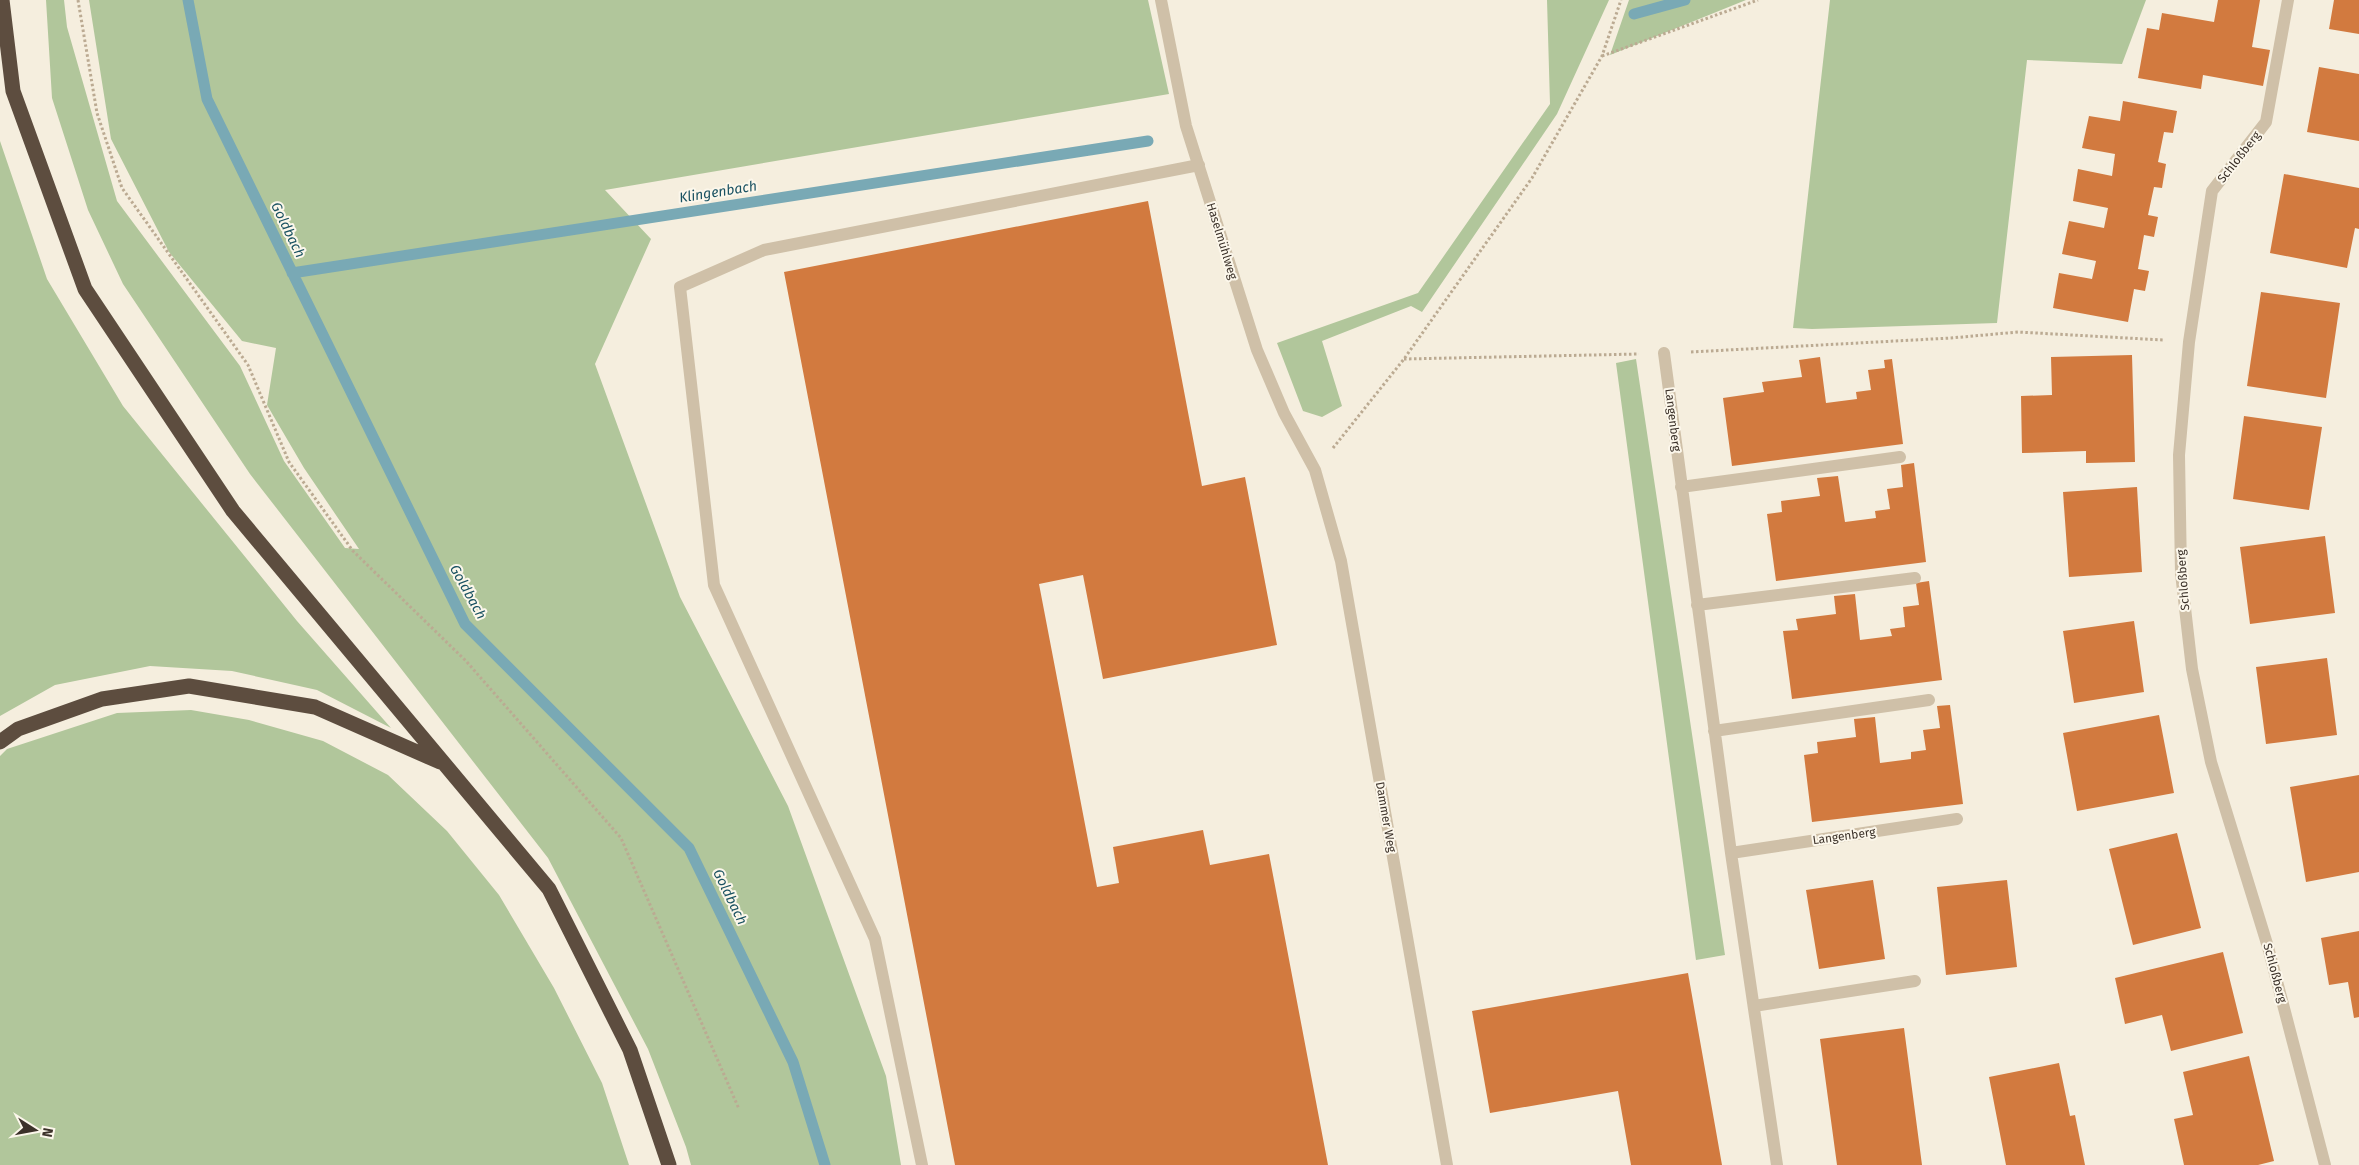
<svg xmlns="http://www.w3.org/2000/svg" width="2359" height="1165" font-family="'Fira Sans',sans-serif">
  <style>
    .green { fill: #b1c69b }
    .lines { fill: none; stroke-linecap: round; stroke-linejoin: round }
    .stream { stroke: #79a9b5; stroke-width: 11 }
    .building { fill: #d27a3f }
    .path { stroke: #bbaa92; stroke-width: 3; stroke-dasharray: 2.5 2.5; stroke-linecap: butt }
    .minor { stroke: #cfc0a8; stroke-width: 12 }
    .highway { stroke: #5d4d3f; stroke-width: 15 }
    .labels { text-anchor: middle; dominant-baseline: central; stroke-width: 4; stroke-linejoin: round; paint-order: stroke }
    .street-label { font-size: 12px; fill: #3b3129; stroke: #fcf7eb }
    .water-label { font-size: 14px; font-style: italic; fill: #195161; stroke: #fcf7eb }
  </style>
  <rect width="100%" height="100%" fill="#f5eede"/>
  <!-- green -->
  <path class="green" d="M46,0H64L67,27L117,201L240,366L284,461L345,548L359,549L304,468L267,405L276,348L242,341L169,252L111,139L89,0H1148L1169,94L605,190L651,239L595,364L680,597L788,806L886,1076L901,1165H691L686,1147L648,1049L548,858L250,474L123,284L88,210L52,98Z
    M1547,0H1609L1557,114L1422,312L1411,306L1322,341L1342,406L1322,417L1303,411L1277,343L1418,293L1550,104Z
    M1629,0H1746L1610,55Z
    M1830,0H2146L2122,64L2027,60L1997,323L1812,329L1793,328Z
    M0,141L47,279L123,406L297,621L391,728L317,690L232,671L150,666L55,685L0,716Z
    M1636,359L1725,955L1696,960L1616,363Z
    M191,710L249,720L323,741L388,775L447,831L499,895L554,988L602,1083L629,1165H0V756L7,749L117,713Z"/>
  <g class="lines">
    <!-- stream -->
    <path class="stream" d="M188,0L207,99L465,624L689,848L793,1062L825,1165
      M1634,14L1685,0
      M292,273L1148,141"/>
  </g>
  <!-- building -->
  <path class="building" d="M2218,0H2260L2252,47L2270,50L2263,86L2203,75L2201,89L2138,78L2147,28L2159,30L2162,13L2214,22Z
    M2334,0H2359V34L2329,29Z
    M2319,67L2359,74V141L2307,132Z
    M2123,101L2177,111L2173,133L2164,132L2158,162L2166,164L2162,188L2154,187L2148,215L2158,217L2154,237L2144,235L2138,269L2149,271L2145,291L2134,289L2128,322L2053,308L2059,273L2092,279L2096,261L2062,254L2069,221L2104,228L2108,208L2073,201L2078,169L2112,176L2115,154L2082,148L2089,116L2120,121Z
    M2284,174L2359,188V229L2355,228L2347,268L2270,253Z
    M1148,201L1202,486L1245,477L1277,645L1103,679L1083,575L1039,584L1097,887L1119,883L1113,847L1203,830L1210,865L1269,854L1328,1165H955L784,272Z
    M2261,292L2340,303L2326,398L2247,386Z
    M2132,355L2135,462L2086,463V451L2022,453L2021,396L2052,395L2051,357Z
    M1820,357L1826,403L1857,399L1856,392L1871,390L1868,370L1885,368L1884,360L1892,359L1903,444L1732,466L1723,398L1764,392L1762,382L1802,377L1799,360Z
    M2244,416L2322,427L2309,510L2233,499Z
    M1914,463L1926,562L1776,581L1767,514L1782,512L1781,501L1820,496L1817,478L1838,476L1845,522L1876,518L1875,511L1890,509L1887,489L1903,487L1901,465Z
    M2137,487L2142,572L2069,577L2063,492Z
    M2325,536L2335,613L2250,624L2240,547Z
    M1929,581L1942,680L1792,699L1783,631L1798,630L1796,619L1836,614L1834,596L1855,594L1860,640L1892,636L1890,629L1905,627L1903,607L1919,605L1916,583Z
    M2134,621L2144,692L2074,703L2063,631Z
    M2327,658L2337,735L2266,744L2256,667Z
    M1950,705L1963,804L1812,822L1804,755L1818,753L1817,742L1856,737L1854,719L1875,717L1880,763L1911,759V752L1926,750L1923,730L1940,728L1937,706Z
    M2159,715L2174,793L2077,811L2063,733Z
    M2359,775V872L2306,882L2290,787Z
    M2177,833L2201,928L2133,945L2109,849Z
    M1873,880L1885,959L1819,969L1806,890Z
    M2007,880L2017,967L1946,975L1937,887Z
    M2359,931V1017L2354,1018L2348,982L2329,985L2321,938Z
    M2223,952L2243,1033L2171,1051L2162,1015L2125,1024L2115,978Z
    M1688,973L1722,1165H1631L1618,1091L1490,1113L1472,1011Z
    M1904,1028L1922,1165H1837L1820,1039Z
    M2249,1056L2274,1161L2258,1165H2184L2174,1119L2193,1115L2183,1072Z
    M2059,1063L2070,1116L2075,1115L2085,1165H2006L1989,1077Z"/>
  <g class="lines">
    <!-- path -->
    <path class="path" d="M78,0L97,113L122,188L248,365L289,462L353,551L466,661L621,838L739,1109
      M1602,56L1758,0
      M1691,352L1951,338L2018,332L2163,340
      M1404,359L1639,354
      M1333,448L1404,359L1532,178L1602,56L1621,0"/>
    <!-- minor -->
    <path class="minor" d="M1161,0L1186,126L1257,350L1284,413L1315,470L1341,561L1447,1165
      M2288,0L2266,122L2212,191L2189,342L2179,455L2181,573L2192,669L2211,762L2268,947L2325,1165
      M1664,353L1731,853L1777,1165
      M1681,487L1900,457
      M1697,605L1915,578
      M1714,731L1929,700
      M1731,853L1957,819
      M1754,1006L1915,981
      M922,1165L875,939L714,585L680,287L764,250L1199,165"/>
    <!-- highway -->
    <path class="highway" d="M2,0L13,91L85,289L233,511L549,889L630,1050L669,1165
      M0,742L18,729L102,699L189,686L315,707L440,762"/>
  </g>
  <g class="labels">
    <!-- street labels -->
    <g class="street-label">
      <text transform="translate(2239 157) rotate(-52)">Schloßberg</text>
      <text transform="translate(1222 241) rotate(73)">Haselmühlweg</text>
      <text transform="translate(1673 420) rotate(83)">Langenberg</text>
      <text transform="translate(2183 580) rotate(-94)">Schloßberg</text>
      <text transform="translate(1386 817) rotate(80)">Dammer Weg</text>
      <text transform="translate(1844 836) rotate(-8)">Langenberg</text>
      <text transform="translate(2275 973) rotate(75)">Schloßberg</text>
    </g>
    <!-- water labels -->
    <g class="water-label">
      <text transform="translate(718 192) rotate(-9)">Klingenbach</text>
      <text transform="translate(288 230) rotate(64)">Goldbach</text>
      <text transform="translate(468 592) rotate(61)">Goldbach</text>
      <text transform="translate(730 897) rotate(64)">Goldbach</text>
    </g>
  </g>
  <!-- north arrow -->
  <g transform="translate(35 1130) rotate(101)" stroke="#fcf7eb" stroke-width="4" paint-order="stroke">
  <path d="M0-4L9 19L0 12L-9 19Z" fill="#3b3129"/>
  <text y="-8" font-size="14" font-weight="bold" text-anchor="middle" fill="#3b3129">N</text>
  </g>
</svg>
